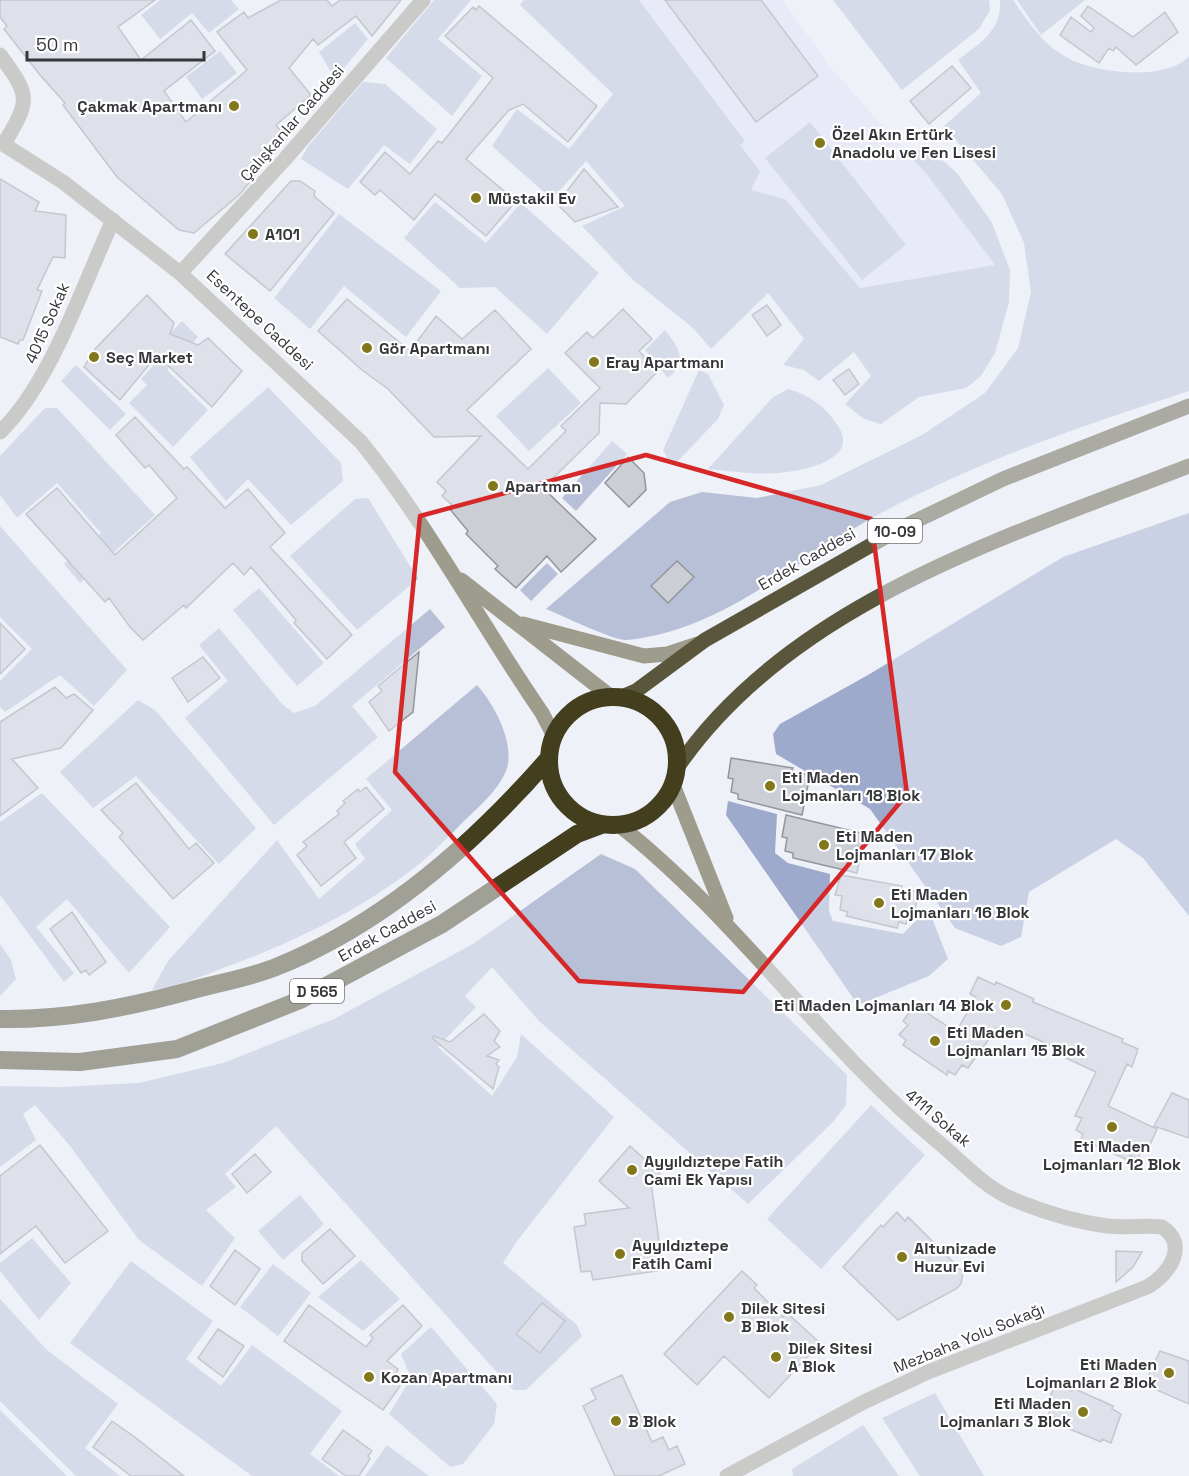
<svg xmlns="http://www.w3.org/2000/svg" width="1189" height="1476" font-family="'Space Grotesk',sans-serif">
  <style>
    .built { fill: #e0e5f4 }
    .green { fill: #b8c0d7 }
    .forest { fill: #9eaacb }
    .building { fill: #cbced5; stroke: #93959c; stroke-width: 1.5 }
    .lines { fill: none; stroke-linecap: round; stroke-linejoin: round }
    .minor { stroke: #9e9c8c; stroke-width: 15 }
    .major { stroke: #5a563b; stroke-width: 15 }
    .highway { stroke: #423e1e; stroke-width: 18 }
    .marked { fill: none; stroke: #d62828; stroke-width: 4.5; stroke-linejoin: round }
    .poi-dot { fill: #82771b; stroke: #fff; stroke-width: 2 }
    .labels { text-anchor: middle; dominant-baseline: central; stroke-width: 4.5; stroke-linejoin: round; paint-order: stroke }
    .shield { fill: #fff; stroke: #727274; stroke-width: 1.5 }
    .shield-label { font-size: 15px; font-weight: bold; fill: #353639 }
    .poi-label { font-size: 16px; font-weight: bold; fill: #353639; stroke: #fff; text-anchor: start }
    .street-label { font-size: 16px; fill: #353639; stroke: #fff }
  </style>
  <rect width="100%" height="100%" fill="#eff1f9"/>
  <!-- built -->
  <path class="built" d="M639,0H783L830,67L928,176L996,265L860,288L785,199L751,190L740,144L745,141Z"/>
  <!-- green -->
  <path class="green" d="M160,0H231L239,9L209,33L192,13L160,39L141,15Z
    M434,0H471L438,39L482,76L452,116L386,58Z
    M524,0H639L745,141L740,145L760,171L751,190L785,199L860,288L995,265L928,176L905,150H931L957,173L992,223L1010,270L1009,302L995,353L981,376L966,388L919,397L881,424L864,419L845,404L871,376L854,352L819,381L804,370L783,365L804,339L768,293L711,349L693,328L632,279L582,226L625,206L586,161L552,199L492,146L517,109L569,149L613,94L520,5Z
    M833,0H989L990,10L979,29L902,90Z
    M1000,0H1013C1028,21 1042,44 1066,57C1093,73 1167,82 1189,56V391C1082,426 980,460 881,513C797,558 725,630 627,640C614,641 561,615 546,609L670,502L702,492L757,498L821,485L922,435L985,393L1018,348L1031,292L1024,243L1002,194L944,126L981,93L958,60C980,43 1002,31 1000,0Z
    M1017,0H1085L1041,35Z
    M355,23L368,39L335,79L319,52Z
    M220,51L237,73L202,99L186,77Z
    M363,82L385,84L437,129L410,164L384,145L348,189L301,159L309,145Z
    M810,122L906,245L862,280L765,158Z
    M435,202L486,243L521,203L599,273L547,334L495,287L460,288L404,238Z
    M339,214L441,291L406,337L344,286L310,329L274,298Z
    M182,321L198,337L167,370L208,410L173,447L129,403L147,385L141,379L159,359L152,352Z
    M665,330C678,346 689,362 668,378L645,350Z
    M76,365L126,414L110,430L61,381Z
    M548,368L581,403L529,451L496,416Z
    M699,370L708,374L724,405L718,419L677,462L668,459L663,450Z
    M268,387L341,463L343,481L291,525L248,479L226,501L190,457Z
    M788,389C810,395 826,407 838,426C861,460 802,471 777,473C755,475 731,471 708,469L772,398Z
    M45,408H57L155,515L80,583L64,564L101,533L57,483L17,518L0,495V456Z
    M612,441L627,454L576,511L562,498Z
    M368,498L418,579L357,630L290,556L355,499Z
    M0,526L127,670L94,706L60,675L5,712L0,707V681L32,649L0,617Z
    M547,563L558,574L531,601L520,590Z
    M259,588L324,663L297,686L233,610Z
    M430,609L445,627L352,706L378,737L274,825L185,718L228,681L199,645L219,628L282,704L294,713L315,706Z
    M477,685C494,704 512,738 508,764C504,785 479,807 464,821C449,836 434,852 418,865C362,909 300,939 234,964C204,975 184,985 152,990L168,961L277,840L319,899L365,859L355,844L392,810L366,779Z
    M138,700L155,710L256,828L219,864L136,776L93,808L60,772Z
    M42,793L170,927L129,973L67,899L36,927L74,973L64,982L0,895V822Z
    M601,854L635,869L847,1075L846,1105L833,1122L748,1204L539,1021L492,967L465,996L476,1007L438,1047L492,1096L517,1057L521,1034L614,1117L517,1241L503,1263L577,1325L582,1336L526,1390H513L276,1126L225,1174L236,1187L206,1210L235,1238L202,1286L139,1240L70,1146L35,1105L23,1114L36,1140L0,1167V1086L61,1087L139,1083L223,1063L334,1019L473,944Z
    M0,944L11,960L16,979L0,996Z
    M871,1105L925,1155L821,1269L767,1219Z
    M300,1195L324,1224L283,1260L258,1231Z
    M32,1238L71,1283L39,1320L0,1271V1263Z
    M361,1260L400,1299L363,1331L318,1297Z
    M131,1261L213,1321L186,1359L221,1386L252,1345L342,1411L310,1454L339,1476H252L70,1343Z
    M273,1264L311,1293L278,1336L240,1307Z
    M0,1299L47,1350L118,1404L85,1448L120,1476H76L0,1401Z
    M431,1327L497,1404L494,1424L463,1464L450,1467L389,1414L411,1378L401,1354Z
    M935,1393L984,1476H920L882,1418Z
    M0,1410L67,1476H0Z
    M863,1425L899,1476H793L792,1469Z
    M387,1445L429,1476H365Z"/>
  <!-- forest -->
  <path class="forest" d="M1189,513V916L1143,858L1116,839L1029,892L1021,937L1001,946L955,928L870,809L776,754L773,734L780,724L868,675L1063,557Z
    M728,801L777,814L775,853L788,863L830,874L829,911L833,921L903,934L928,908L948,959L929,976L858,1005L726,815Z"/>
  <!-- building -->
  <path class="building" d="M0,0H155L118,27L141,60L191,20L215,51L164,91L186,122L247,70L217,32L244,12L248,18L281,0H327L332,6L340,0H401L372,36L356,16L318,45L313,39L289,68L311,95L276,125L287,138L239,195L194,233L179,230L117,177L63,105L65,103L40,75L4,29L7,26L0,17Z
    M665,0H761L818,76L756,122Z
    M479,6L597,106L568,142L523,104L509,110L466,159L516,201L486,236L435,194L414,220L380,190L375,195L360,182L385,152L410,174L438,141L442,143L493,78L445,36L473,7L476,10Z
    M1088,6L1133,37L1165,12L1178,32L1136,65L1116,47L1113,51L1109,48L1099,63L1060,35L1071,17L1091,32L1094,28L1081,16Z
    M952,66L971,88L929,124L910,101Z
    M584,169L618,207L575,222L557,204Z
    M0,179L39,202L35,211L66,215L65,258L53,257L37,290L42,291L23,340H20L18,344L0,337Z
    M291,181H300L315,191L314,196L334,213L270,291L225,254Z
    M147,295L174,323L170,334L198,345L208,338L242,371L212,407L157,355L120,400L84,367L95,349Z
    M347,299L410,351L436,316L462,339L495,310L531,349L467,410L528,469L566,431L561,426L600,388L565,353L587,332L593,338L623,309L652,339L639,351L658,371L626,404L600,403L599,433L543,488L596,539L561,572L547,556L516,588L495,569L498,566L466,534L468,531L449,508L452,505L442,496L446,491L437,482L481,436L434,437L388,389L362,370L318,331Z
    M767,305L781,325L767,336L752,315Z
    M849,369L859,384L845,395L833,380Z
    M135,417L184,469L187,467L225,508L248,489L285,533L270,547L352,635L327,659L294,623L296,620L251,567L244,575L233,563L186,608L184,605L143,640L130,627L109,598L105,602L26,514L57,488L115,555L177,498L149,465L145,468L116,435Z
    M628,457L644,473L646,490L629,507L605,483Z
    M677,561L694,577L668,603L651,586Z
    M0,623L25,649L0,674Z
    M419,652L413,712L389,731L369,702L382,691L378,686Z
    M203,657L220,678L188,702L172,678Z
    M55,687L66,698L74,694L93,710L61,748L12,759L38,788L0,816V722Z
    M731,758L793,768L791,771L810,775L802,815L738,799V794L731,792L733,779L728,778Z
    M136,783L189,849L196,843L214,863L173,899L119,837L123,833L101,810Z
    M366,787L384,809L344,842L356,858L321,886L297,855L307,846L303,842L339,814L337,811L345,803L343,801L358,789L360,792Z
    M786,815L865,834L857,873L793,858V853L785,851L787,838L782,837Z
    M841,875L902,886L901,889L918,892L915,912L910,911L906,924L899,922L897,928L846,916L848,912L840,910L842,896L835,895Z
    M72,912L106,962L89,975L86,970L81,973L50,929Z
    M978,977L995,985L996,982L1034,999L1033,1002L1123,1039L1122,1042L1138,1049L1132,1067L1127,1064L1108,1106L1157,1129L1148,1149L1143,1146L1138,1159L1130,1155L1128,1160L1081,1139L1083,1134L1076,1130L1082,1118L1075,1116L1096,1072L1064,1057L1066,1052L1025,1034L1022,1038L997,1028L968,1068L962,1065L955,1075L948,1071L947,1075L903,1045L906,1040L899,1035L908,1025L903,1021L915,1005L956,1032L976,997L970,994Z
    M484,1014L500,1031L494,1041L500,1047L487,1056L499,1060L496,1064L499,1067L493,1089L432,1038L434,1036L450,1042Z
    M1172,1093L1189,1100V1138L1154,1126Z
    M40,1145L108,1231L65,1263L36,1226L0,1254V1176Z
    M630,1146L660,1173L651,1183L663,1270L593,1280L591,1271L581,1272L574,1227L586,1225L584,1214L629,1208L599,1181Z
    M255,1154L271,1172L247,1193L232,1174Z
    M897,1212L905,1221L908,1217L963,1272L961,1284L956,1289L898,1320L843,1267L881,1225L883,1227Z
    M330,1229L355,1256L323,1284L302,1261V1253Z
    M235,1250L260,1269L235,1305L210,1286Z
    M1116,1251L1142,1252L1133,1267L1116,1282Z
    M742,1271L757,1285L754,1288L783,1317L787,1313L820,1343L769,1398L724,1356L697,1385L664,1354Z
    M542,1303L565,1321L540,1353L516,1334Z
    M309,1305L366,1347L373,1338L370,1335L403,1305L422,1326L387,1361L398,1369L396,1373L405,1379L383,1410L284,1341Z
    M218,1329L244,1346L223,1377L198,1358Z
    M1160,1351L1189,1361V1404L1152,1388L1155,1383L1146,1380Z
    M622,1375L652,1442L663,1437L669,1450L677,1446L685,1464L659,1476H615L583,1406L596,1399L591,1389Z
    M1055,1384L1072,1391L1073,1388L1113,1406L1112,1409L1121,1414L1111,1443L1102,1439L1101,1442L1055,1423L1057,1418L1048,1415L1053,1403L1049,1400Z
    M112,1421L136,1438L184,1476H131L93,1447Z
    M343,1430L372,1451L368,1456L370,1459L359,1476H346L322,1459Z"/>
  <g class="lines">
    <!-- minor -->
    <path class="minor" d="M0,55C31,97 30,100 4,144
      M0,142L63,182L180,273L361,442C429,526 480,623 542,713L554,736
      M186,267L285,159L423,0
      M0,432C51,383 83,285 113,220
      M461,580L610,696
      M523,624L644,656L667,654L697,644
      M673,785L726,918
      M619,825C737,918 822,1045 937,1141C960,1160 984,1187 1012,1199C1041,1211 1076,1222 1108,1226C1126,1228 1144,1225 1162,1227C1189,1244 1170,1274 1147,1287L928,1372L864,1402L727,1476"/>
    <!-- major -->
    <path class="major" d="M622,697L636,691L705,640L901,528L1003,479L1189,406
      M677,768C790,602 1010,536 1189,466"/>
    <!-- highway -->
    <path class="highway" d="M549 761a64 64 0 1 1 128 0a64 64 0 1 1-128 0Z
      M0,1019C65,1020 126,1008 189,991C217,983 249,978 276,967C384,924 474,844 549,758
      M0,1060L80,1062L177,1049L300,1000L442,924L577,834L601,825"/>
  </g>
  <!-- marked area -->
  <path d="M0 0H1189V1476H0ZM646,455L871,519L907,794L743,992L579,981L395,772L420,516Z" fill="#eff1f9" fill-opacity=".55" fill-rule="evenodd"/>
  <path class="marked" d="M646,455L871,519L907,794L743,992L579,981L395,772L420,516Z"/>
  <!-- markers -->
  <g class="poi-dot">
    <circle cx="234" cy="106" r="6"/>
    <circle cx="820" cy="143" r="6"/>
    <circle cx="476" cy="198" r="6"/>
    <circle cx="253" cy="234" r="6"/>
    <circle cx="367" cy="348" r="6"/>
    <circle cx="94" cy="357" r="6"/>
    <circle cx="594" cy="362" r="6"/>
    <circle cx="493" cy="486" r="6"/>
    <circle cx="770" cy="786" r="6"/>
    <circle cx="824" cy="845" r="6"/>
    <circle cx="879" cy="903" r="6"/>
    <circle cx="1006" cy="1005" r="6"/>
    <circle cx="935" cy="1041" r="6"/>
    <circle cx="1112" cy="1127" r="6"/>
    <circle cx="632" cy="1170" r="6"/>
    <circle cx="620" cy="1254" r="6"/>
    <circle cx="902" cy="1257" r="6"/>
    <circle cx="729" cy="1317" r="6"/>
    <circle cx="776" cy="1357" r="6"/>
    <circle cx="1169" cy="1373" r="6"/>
    <circle cx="369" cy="1377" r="6"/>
    <circle cx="1083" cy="1412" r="6"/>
    <circle cx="616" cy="1421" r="6"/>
  </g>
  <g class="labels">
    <!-- shield labels -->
    <g class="shield">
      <rect x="868" y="519" width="54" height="24" rx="4.5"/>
      <rect x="290" y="979" width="54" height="24" rx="4.5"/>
    </g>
    <g class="shield-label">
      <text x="895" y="531">10-09</text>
      <text x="317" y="991">D 565</text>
    </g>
    <!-- poi labels -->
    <g class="poi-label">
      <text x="222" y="106" text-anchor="end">Çakmak Apartmanı</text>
      <text x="832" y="134">Özel Akın Ertürk<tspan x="832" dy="18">Anadolu ve Fen Lisesi</tspan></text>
      <text x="488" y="198">Müstakil Ev</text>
      <text x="265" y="234">A101</text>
      <text x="379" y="348">Gör Apartmanı</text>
      <text x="106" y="357">Seç Market</text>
      <text x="606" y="362">Eray Apartmanı</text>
      <text x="505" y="486">Apartman</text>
      <text x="782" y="777">Eti Maden<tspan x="782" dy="18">Lojmanları 18 Blok</tspan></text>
      <text x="836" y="836">Eti Maden<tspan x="836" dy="18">Lojmanları 17 Blok</tspan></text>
      <text x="891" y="894">Eti Maden<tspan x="891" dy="18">Lojmanları 16 Blok</tspan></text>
      <text x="994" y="1005" text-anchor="end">Eti Maden Lojmanları 14 Blok</text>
      <text x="947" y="1032">Eti Maden<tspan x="947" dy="18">Lojmanları 15 Blok</tspan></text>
      <text x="1112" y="1146" text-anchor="middle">Eti Maden<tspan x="1112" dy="18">Lojmanları 12 Blok</tspan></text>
      <text x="644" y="1161">Ayyıldıztepe Fatih<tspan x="644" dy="18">Cami Ek Yapısı</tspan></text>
      <text x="632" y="1245">Ayyıldıztepe<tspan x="632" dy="18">Fatih Cami</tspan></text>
      <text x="914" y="1248">Altunizade<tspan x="914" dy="18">Huzur Evi</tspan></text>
      <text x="741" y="1308">Dilek Sitesi<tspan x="741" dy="18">B Blok</tspan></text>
      <text x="788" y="1348">Dilek Sitesi<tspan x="788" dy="18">A Blok</tspan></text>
      <text x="1157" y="1364" text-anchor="end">Eti Maden<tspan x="1157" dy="18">Lojmanları 2 Blok</tspan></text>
      <text x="381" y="1377">Kozan Apartmanı</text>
      <text x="1071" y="1403" text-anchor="end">Eti Maden<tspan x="1071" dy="18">Lojmanları 3 Blok</tspan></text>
      <text x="628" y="1421">B Blok</text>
    </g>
    <!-- street labels -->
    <g class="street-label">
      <text transform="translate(292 123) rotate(-49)">Çalışkanlar Caddesi</text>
      <text transform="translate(260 320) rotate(43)">Esentepe Caddesi</text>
      <text transform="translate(47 323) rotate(-66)">4015 Sokak</text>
      <text transform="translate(807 559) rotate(-30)">Erdek Caddesi</text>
      <text transform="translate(387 931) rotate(-29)">Erdek Caddesi</text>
      <text transform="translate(938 1118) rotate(40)">4111 Sokak</text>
      <text transform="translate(969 1338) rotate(-22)">Mezbaha Yolu Sokağı</text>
    </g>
  </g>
  <!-- scale -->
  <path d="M27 51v9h177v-9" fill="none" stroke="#353639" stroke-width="3"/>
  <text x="36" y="51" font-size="18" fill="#353639" stroke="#ffffff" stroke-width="4.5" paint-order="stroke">50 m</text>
</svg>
